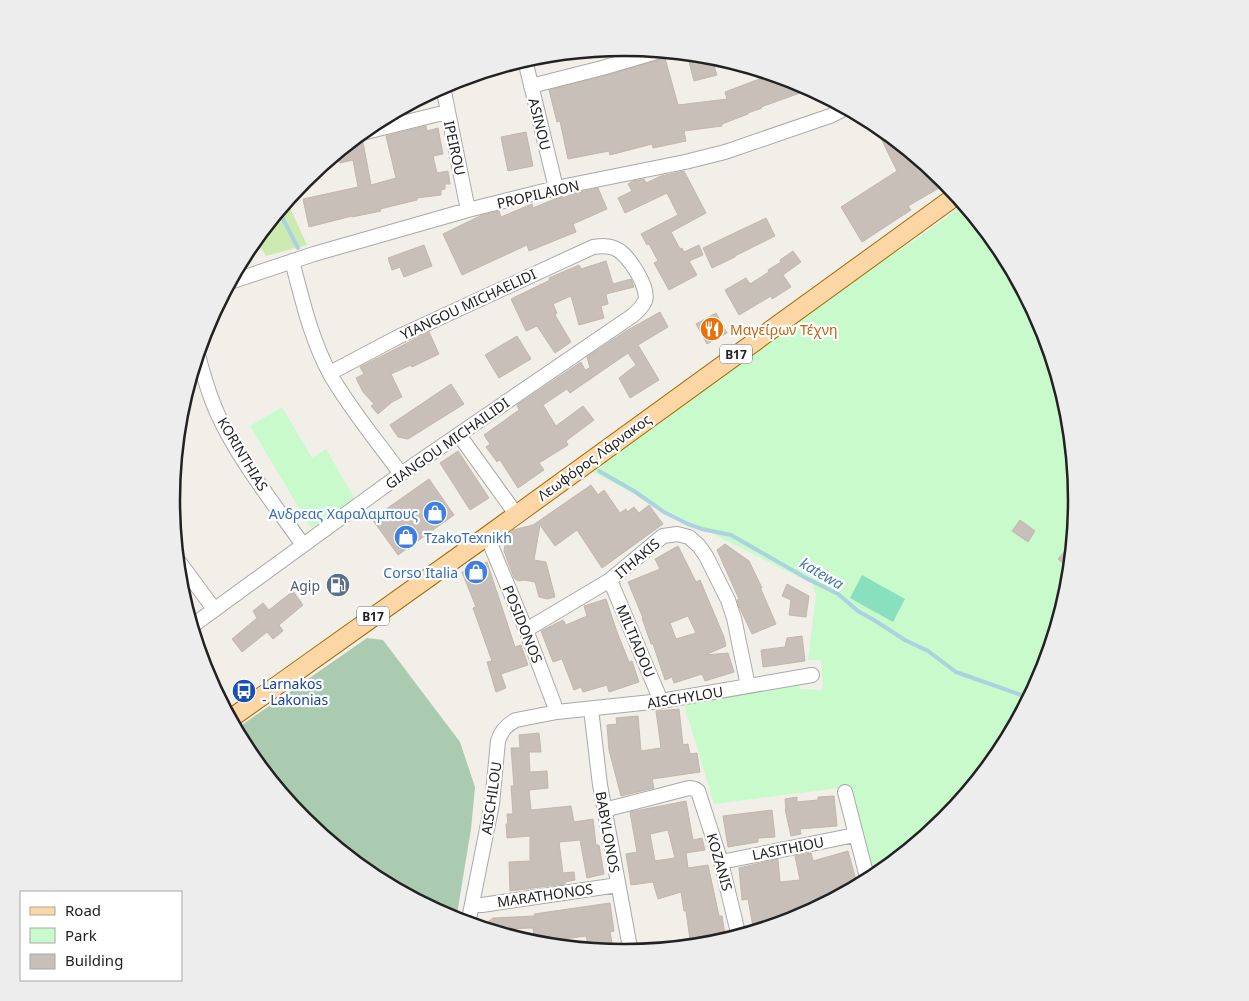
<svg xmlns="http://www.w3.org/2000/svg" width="1249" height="1001" font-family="'Noto Sans',sans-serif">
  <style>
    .grass { fill: #cdebb0 }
    .cemetery { fill: #aacbaf }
    .park { fill: #c8facc }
    .pitch { fill: #88e0be }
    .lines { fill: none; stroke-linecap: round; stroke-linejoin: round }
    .stream { stroke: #aad3df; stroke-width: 4 }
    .building { fill: #c7bfb8; stroke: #c4b6ab; fill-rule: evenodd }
    .minor-casing { stroke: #a9a9a9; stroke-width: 16 }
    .major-casing { stroke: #a06b00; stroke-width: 20 }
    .minor { stroke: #fff; stroke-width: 14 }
    .major { stroke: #fcd6a4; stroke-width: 18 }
    .labels { text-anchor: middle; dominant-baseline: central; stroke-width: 4.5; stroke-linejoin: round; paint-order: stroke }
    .shield { fill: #fff; stroke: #646464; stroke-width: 1 }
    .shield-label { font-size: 12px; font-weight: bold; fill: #222 }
    .street-label { font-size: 14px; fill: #222; stroke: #fff }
    .food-label { font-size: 14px; fill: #c56008; stroke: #fff; text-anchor: start }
    .shop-label { font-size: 14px; fill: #366cbe; stroke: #fff; text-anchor: end }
    .service-label { font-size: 14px; fill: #4e5e75; stroke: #fff; text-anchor: end }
    .transit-label { font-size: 14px; fill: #164399; stroke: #fff; text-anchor: start }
    .water-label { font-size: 15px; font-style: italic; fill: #4a7aab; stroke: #fff }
    .rim { fill: none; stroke: #222; stroke-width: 2.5 }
  </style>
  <rect width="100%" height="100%" fill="#f2efe9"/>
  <!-- grass -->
  <path class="grass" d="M289,198L291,210L307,245L266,256L255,240Z"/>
  <!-- cemetery -->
  <path class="cemetery" d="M367,638L383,640L460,742L475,787L471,829L456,920L373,877L304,821L248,752L236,729Z"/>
  <!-- park -->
  <path class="park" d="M964,204L1001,249L1043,327L1069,412L1077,501L1069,589L1043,674L1001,752L945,821L872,879L847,787L714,804L682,698L798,680L800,689L823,690L821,660H808L816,594L812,584C738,546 664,510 591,471L814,306L925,233Z
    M282,407L312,458L326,449L356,501L311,528L250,426Z"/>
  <!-- pitch -->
  <path class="pitch" d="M862,575L905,599L893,622L850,598Z"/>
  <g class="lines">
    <!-- stream -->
    <path class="stream" d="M279,211L298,248
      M599,471L634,491L664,512L688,524L702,529L731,535L808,579L838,594L858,611L874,620L905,640L928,651L956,672L1030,698"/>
  </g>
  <!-- building -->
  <path class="building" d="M687,54L711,56L717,75L694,81Z
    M665,58L678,105L727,99L725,92L762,78L761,75L768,73L796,81L800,93L761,107L762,108L748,113V114L722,124V126L684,131L686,141L653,148L652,144L610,155L609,151L568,159L560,121L557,122L549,90L604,76Z
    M873,122L942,178L946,184L908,206L911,210L862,242L841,207L897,171Z
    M426,126L427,131L438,128L443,154L433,156L437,173L448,171L450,184H445V189L441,190V195L417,198V200L380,209L381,211L352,217V216L309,227L303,199L358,187L353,160L340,163L338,152L353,149V140L363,142L371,185L396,178L386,136Z
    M526,132L533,166L508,171L501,137Z
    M684,171L706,213L671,232L680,249L682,248L684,252L699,245L703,255L689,261L697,275L669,290L654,263L658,261L649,244L647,245L641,234L678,215L667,193L625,213L618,198L632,191L628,184L633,181L644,179L646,183L661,176Z
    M598,188L607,209L573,224L576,232L529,251L527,245L462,275L443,234L482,215L499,211L501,217L532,204L533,208L562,196L563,198L572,194Z
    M766,218L775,236L735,256V257L712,268L703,248Z
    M424,245L432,266L404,277L400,267L392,270L388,258Z
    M793,251L801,262L783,275L791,287L772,299L771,296L739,315L725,290L746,278L750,284L769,272L768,270L781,262L780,260Z
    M606,261L613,284L631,279L634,287L606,294L608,304L601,306L604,318L579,325L571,296L553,304L557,313L555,315L571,342L555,353L537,326L526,331L511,299L550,280L549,278L579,265L581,269Z
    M660,312L668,327L638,345L659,380L630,398L619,378L636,365L628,353L570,393L567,389L543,405L556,426L583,406L594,420L566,441L568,445L539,463L544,470L518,488L500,460L497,462L486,447L490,444L484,435L519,410L517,405L581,362L585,370L590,368L587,357L626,331Z
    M716,313L727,333L707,344L696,324Z
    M429,332L439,354L412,367L411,365L391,374L402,397L392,402L378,414L371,406L374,404L363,392L356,378L364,374L360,367Z
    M517,336L531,359L499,378L485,355Z
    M451,384L464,404L408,439L398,437L390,425Z
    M458,451L489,498L470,510L440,463Z
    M429,479L454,515L398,555L372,519Z
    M591,485L598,495L604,490L620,513L626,509L627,512L634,507L639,513L649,505L663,524L602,568L577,530L555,546L540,525L534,560L546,562L555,597L547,599L539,597L535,582L524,580L518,581L514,578L504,551L507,535L513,530L533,525Z
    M1020,520L1035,531L1028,542L1012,531Z
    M1074,541L1071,563V570L1058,559Z
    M725,544L749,561L762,588L760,587L776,624L752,634L739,606L737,600L739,599L717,550Z
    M678,546L696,582L700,580L724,637L726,646L705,655L728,653L734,672L705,681L702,674L674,683L672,677L665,680L653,644H651L642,618H643L628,582L660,569L655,559ZM688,616L696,633L676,639L670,623Z
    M487,562L515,647L521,645L528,665L501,674L506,688L496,692L487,662L492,661L473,608L476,607L462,572Z
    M787,584L809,596L806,617L789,615L791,600L782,596Z
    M293,591L303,605L279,625L283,631L273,639L267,632L242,652L232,639L257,618L253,611L263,603L269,610Z
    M606,599L617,632L629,662L632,661L639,682L609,692L607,685L583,692L581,687L574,690L562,659L553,662L541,631L563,620L566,625L587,616L584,606Z
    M802,636L805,661L763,667L761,650L785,647L787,638Z
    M679,709L683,745L688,744L690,754L697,753L700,772L652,779L654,788L621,796L609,750L607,725L617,724L616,718L638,716L641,751L661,748L656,711Z
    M539,733L541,752H529L530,772L547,771L548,788L529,790L531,810L571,806L574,822L593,819L596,845H599L604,874L587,878L580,840L559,842L563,873L574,872L575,880L565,882V884L510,891L509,862L530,861V836L507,838L506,824H508L507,814H513L511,786H514L511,748H520L519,735Z
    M834,796L837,826L800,829L801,834L791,836L785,809H786L785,799L797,797V802L818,800V797Z
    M686,801L693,840L702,838L705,850L686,853L688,868L708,865L719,916H722L726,941L713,945L691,947L686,911H684L681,892L658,899L653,882L631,885L626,854L637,852L630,812ZM668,830L675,858L655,861L650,834Z
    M772,810L775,837L758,838V842L728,847L723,816Z
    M848,851L858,887L798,919L754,932L748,899L742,900L739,868L778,859L780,882L800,880L795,856L811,853L813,861Z
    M610,903L614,931L610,932L614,952L589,950L586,936L564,939V942L538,945H535L533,928L500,929L499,934L480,928L493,918L535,916L534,914Z"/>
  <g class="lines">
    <!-- minor casing -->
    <g class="minor-casing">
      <path id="minor" d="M525,60L556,188
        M531,86L602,68L660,51
        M443,87L468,210
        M362,133L447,112
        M292,261C302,299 311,339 330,374C350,409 377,441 401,474
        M230,282L314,254L468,210L556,188L685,162L725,152L830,116L846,108
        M198,355C204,378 211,402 222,423C244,467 275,505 303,545
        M459,435L516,514
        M487,536L526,630L557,712
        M177,559L214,609
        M610,580L661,701
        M192,626L401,474L632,316C637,312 642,307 645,301C650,288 628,254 616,249C609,245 601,246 593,247L398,337L330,373
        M526,630L610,580L663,536L677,534L689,537L699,546L706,556L728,600L734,618L748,686
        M591,709L600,785L631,953
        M845,792L868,881
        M604,810L689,788L695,789L698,791L721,862L739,937
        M721,862L855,835
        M472,905H482L618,885
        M468,924L492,804L498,741C501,731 506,725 516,720L557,712L661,701L812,675"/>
    </g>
    <!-- major casing -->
    <g class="major-casing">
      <path id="major" d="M230,719L487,536L957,195"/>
    </g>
    <!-- minor -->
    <use href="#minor" class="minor"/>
    <!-- major -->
    <use href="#major" class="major"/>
  </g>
  <!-- icons -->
  <defs>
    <g id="restaurant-disc" transform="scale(1.25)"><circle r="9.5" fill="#e8710a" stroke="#fff"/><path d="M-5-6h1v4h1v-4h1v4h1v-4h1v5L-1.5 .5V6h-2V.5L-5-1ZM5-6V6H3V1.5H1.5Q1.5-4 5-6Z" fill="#fff"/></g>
    <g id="shop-disc" transform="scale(1.25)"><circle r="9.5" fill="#3f7fe0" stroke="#fff"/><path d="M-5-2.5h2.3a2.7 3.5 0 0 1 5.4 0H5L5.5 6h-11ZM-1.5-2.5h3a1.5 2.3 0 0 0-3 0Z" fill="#fff"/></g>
    <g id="fuel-disc" transform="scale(1.25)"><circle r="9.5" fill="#5c6f8a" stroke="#fff"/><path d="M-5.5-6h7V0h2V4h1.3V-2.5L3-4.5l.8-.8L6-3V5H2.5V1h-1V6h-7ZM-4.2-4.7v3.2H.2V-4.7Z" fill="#fff"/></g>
    <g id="bus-disc" transform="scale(1.25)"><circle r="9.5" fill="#1a4fb4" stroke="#fff"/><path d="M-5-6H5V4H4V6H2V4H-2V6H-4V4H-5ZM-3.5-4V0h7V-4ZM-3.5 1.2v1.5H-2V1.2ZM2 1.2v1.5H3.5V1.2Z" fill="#fff"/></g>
  </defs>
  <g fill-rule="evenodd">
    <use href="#restaurant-disc" x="712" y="329"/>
    <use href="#shop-disc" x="435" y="513"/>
    <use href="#shop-disc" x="406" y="537"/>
    <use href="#shop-disc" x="476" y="572"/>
    <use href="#fuel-disc" x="338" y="585"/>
    <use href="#bus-disc" x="244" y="691"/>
  </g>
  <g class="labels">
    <!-- shield labels -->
    <g class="shield">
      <rect x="720" y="344.5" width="32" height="19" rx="4"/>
      <rect x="357" y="606.5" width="32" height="19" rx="4"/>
    </g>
    <g class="shield-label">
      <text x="736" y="354">B17</text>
      <text x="373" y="616">B17</text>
    </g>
    <!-- street labels -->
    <g class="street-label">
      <text transform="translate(540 124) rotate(76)">ASINOU</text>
      <text transform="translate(455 148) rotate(78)">IPEIROU</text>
      <text transform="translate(538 194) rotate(-13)">PROPILAION</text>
      <text transform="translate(468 304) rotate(-25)">YIANGOU MICHAELIDI</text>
      <text transform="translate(447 443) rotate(-35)">GIANGOU MICHAILIDI</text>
      <text transform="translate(243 454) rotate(59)">KORINTHIAS</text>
      <text transform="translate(594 457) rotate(-36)">Λεωφόρος Λάρνακος</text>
      <text transform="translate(637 558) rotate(-40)">ITHAKIS</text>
      <text transform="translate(523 624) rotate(68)">POSIDONOS</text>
      <text transform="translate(636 641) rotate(67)">MILTIADOU</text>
      <text transform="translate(685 697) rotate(-9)">AISCHYLOU</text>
      <text transform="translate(491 798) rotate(-82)">AISCHILOU</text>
      <text transform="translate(608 832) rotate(80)">BABYLONOS</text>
      <text transform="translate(788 848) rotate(-11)">LASITHIOU</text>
      <text transform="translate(720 862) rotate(74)">KOZANIS</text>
      <text transform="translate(545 895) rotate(-8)">MARATHONOS</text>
    </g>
    <!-- food labels -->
    <g class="food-label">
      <text x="730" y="329">Μαγείρων Τέχνη</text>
    </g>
    <!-- shop labels -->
    <g class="shop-label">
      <text x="418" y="513">Ανδρεας Χαραλαμπους</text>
      <text x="424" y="537" text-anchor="start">TzakoTexnikh</text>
      <text x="458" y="572">Corso Italia</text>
    </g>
    <!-- service labels -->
    <g class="service-label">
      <text x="320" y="585">Agip</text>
    </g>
    <!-- transit labels -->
    <g class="transit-label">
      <text x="262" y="683">Larnakos<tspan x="262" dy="16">- Lakonias</tspan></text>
    </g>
    <!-- water labels -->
    <g class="water-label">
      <text transform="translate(822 573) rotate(30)">katewa</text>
    </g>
  </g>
  <!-- crop -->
  <path d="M0 0H1249V1001H0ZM180 500a444 444 0 1 1 888 0a444 444 0 1 1-888 0Z" fill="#ededed" fill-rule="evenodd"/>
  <path class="rim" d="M180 500a444 444 0 1 1 888 0a444 444 0 1 1-888 0Z"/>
  <!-- legend -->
  <rect x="20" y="891" width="162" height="90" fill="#ffffff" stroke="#a7a7a7"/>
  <rect x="30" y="907" width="25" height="8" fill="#fcd6a4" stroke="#a7a7a7"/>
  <text x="65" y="916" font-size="15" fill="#222222">Road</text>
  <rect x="30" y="928" width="25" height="15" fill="#c8facc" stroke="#a7a7a7"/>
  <text x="65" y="941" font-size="15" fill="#222222">Park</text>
  <rect x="30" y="954" width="25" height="15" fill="#c7bfb8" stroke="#a7a7a7"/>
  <text x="65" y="966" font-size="15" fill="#222222">Building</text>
</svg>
